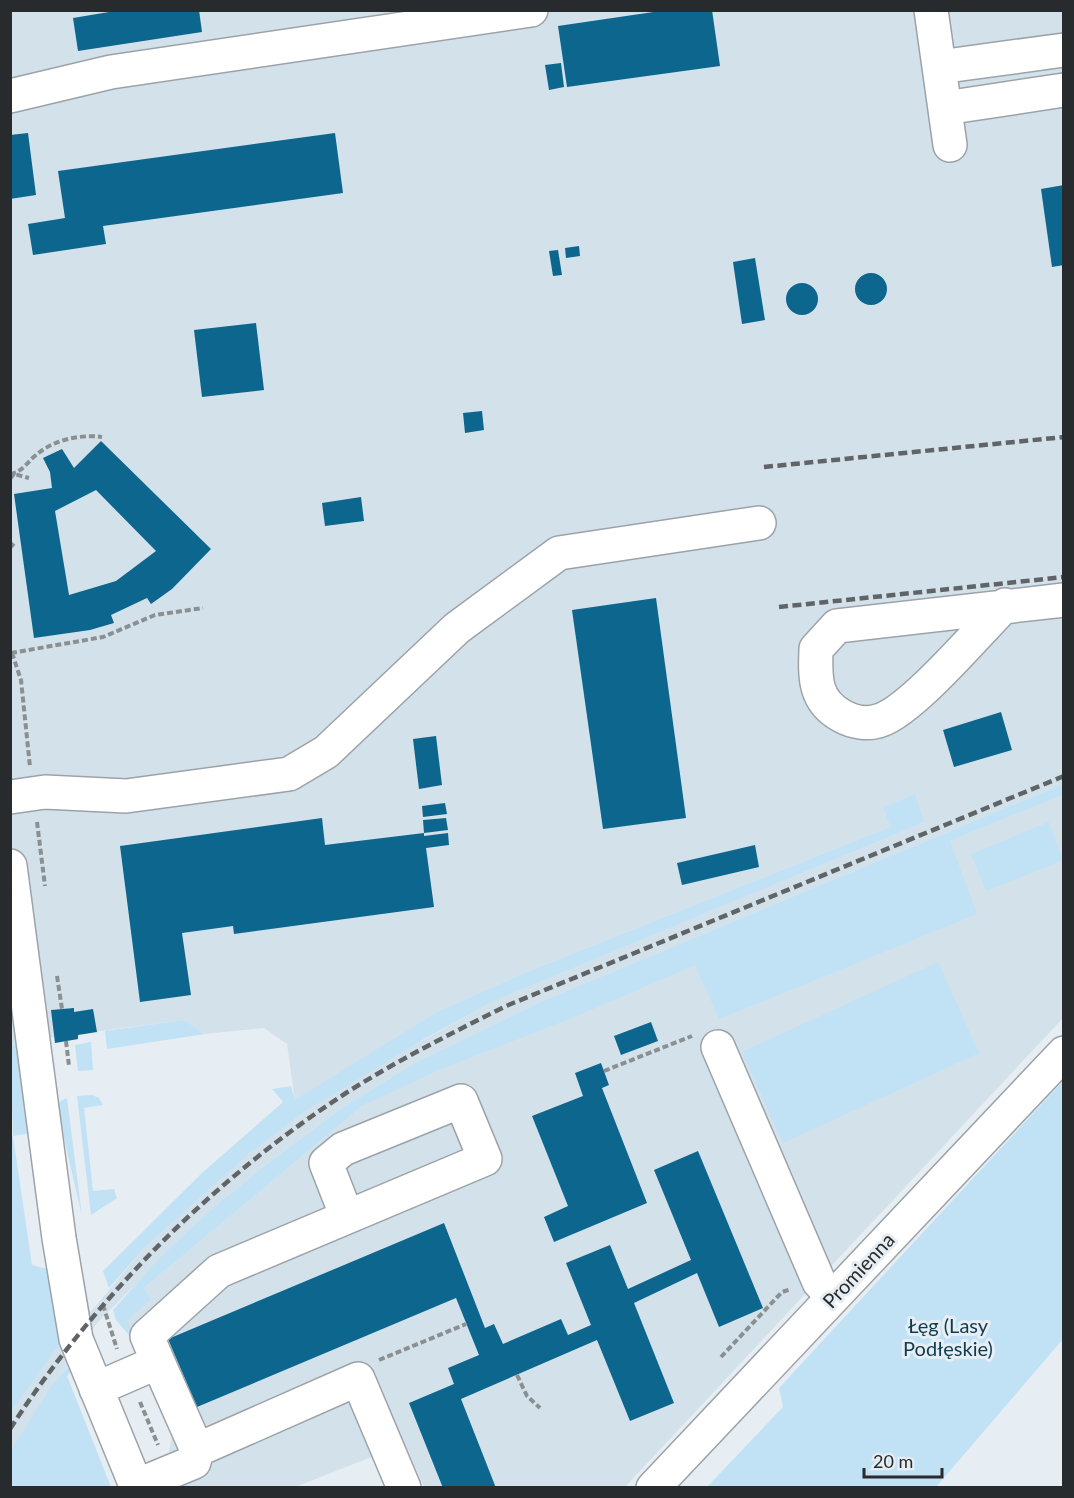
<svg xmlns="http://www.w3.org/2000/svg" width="1074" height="1498" font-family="Lato,sans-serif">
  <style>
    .built { fill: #d3e1ea }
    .green { fill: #c1e1f5 }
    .building { fill: #0c668d; fill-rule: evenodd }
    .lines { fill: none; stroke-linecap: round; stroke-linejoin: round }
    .minor-casing { stroke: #9ca3a8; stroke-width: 36 }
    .path { stroke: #8a8f92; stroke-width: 4; stroke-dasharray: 6 3; stroke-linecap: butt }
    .minor { stroke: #fff; stroke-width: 33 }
    .rail { stroke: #606467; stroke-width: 4.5; stroke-dasharray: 9 4.5; stroke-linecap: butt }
    .labels { text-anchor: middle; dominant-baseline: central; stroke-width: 6; stroke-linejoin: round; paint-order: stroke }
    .street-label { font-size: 20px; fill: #282b2d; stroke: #e7eef3 }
    .park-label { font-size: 20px; fill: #0d3b50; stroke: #e7eef3 }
  </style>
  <rect width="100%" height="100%" fill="#e7eef3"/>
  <!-- built -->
  <path class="built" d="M11,11H1063V784L538,1003L413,1064L342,1108L268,1163L207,1213L97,1323L11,1450V1412L62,1341L94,1308L145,1247L250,1153L307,1110L366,1072L492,1002L925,822L915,795L883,808L890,827L517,976L435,1013L295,1101L287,1044L264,1028L205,1034L184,1020L78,1034V1039L55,1043L54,1037L11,1045Z
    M1063,795V1018L625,1487H424L405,1444L295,1487H185L169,1450L174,1429L126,1321L151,1299L144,1288L362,1106L688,947Z"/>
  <!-- green -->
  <path class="green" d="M1063,784V795L950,841L977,914L719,1019L695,965L584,1013L439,1070L362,1106L144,1288L151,1299L127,1321L132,1331L128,1334L116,1320L113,1310L157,1261L207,1213L268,1163L342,1108L413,1064L538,1003Z
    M915,794L925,822L492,1002L426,1038L307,1110L250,1153L145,1247L109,1288L103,1271L203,1172L283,1102L272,1089L291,1086L295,1100L435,1013L517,976L890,827L883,808Z
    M1049,822L1063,860L986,891L971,854Z
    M938,962L979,1053L783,1143L742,1052Z
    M184,1020L205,1034L107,1049L105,1031Z
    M91,1042L93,1070L78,1071L75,1045Z
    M18,1044L31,1133L13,1136L32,1265L47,1269L62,1341L11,1412L10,1137L13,1136L10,1045Z
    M1063,1081V1339L936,1487H707L783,1407L779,1388Z
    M92,1095L99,1098L103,1105L84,1108L93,1191L114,1189L117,1198L91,1215L77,1096Z
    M67,1098L82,1216L58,1112L60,1101Z
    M71,1364L73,1369L67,1376L111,1487L11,1488V1450L53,1384Z"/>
  <!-- building -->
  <path class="building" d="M121,10H199L202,32L78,51L73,18Z
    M667,10H712L720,66L567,87L558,26Z
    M561,63L564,87L549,90L545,65Z
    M28,133L36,195L10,199V135Z
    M335,133L343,193L103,226L106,244L33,255L28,224L65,218L58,171Z
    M1064,185V265L1052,267L1041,189Z
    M579,246L580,256L566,258L565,248Z
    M558,250L562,275L553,276L549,251Z
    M755,258L765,320L742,324L733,262Z
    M855 289a16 16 0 1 1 32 0a16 16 0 1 1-32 0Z
    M786 299a16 16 0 1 1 32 0a16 16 0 1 1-32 0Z
    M256,323L264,390L202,397L194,330Z
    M482,411L484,430L465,433L463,413Z
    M101,441L211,549L172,589L151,604L147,598L111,615L114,623L90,630L34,638L14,494L52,488L50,472L43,458L62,449L74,468ZM96,490L156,551L116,581L69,595L55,511Z
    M361,497L364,521L325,526L322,503Z
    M656,598L686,818L603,829L572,610Z
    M1001,712L1012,750L954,767L943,730Z
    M436,736L442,785L419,789L413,739Z
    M445,803L447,814L423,817L422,806Z
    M322,818L325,845L424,833V836L448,833L449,845L426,848L434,907L234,934L233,926L182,933L191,995L140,1002L120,846Z
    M446,818L448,830L424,833L423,820Z
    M755,845L759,867L682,885L677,863Z
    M74,1008V1012L93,1009L97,1032L78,1035V1039L55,1043L51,1010Z
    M651,1022L658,1041L621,1055L614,1036Z
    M601,1063L609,1085L602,1088L647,1203L554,1242L544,1217L568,1206L532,1116L583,1096L575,1073Z
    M698,1151L763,1308L719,1327L697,1273L634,1303L674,1403L630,1421L597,1340L461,1399L496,1488H443L409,1403L454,1384L448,1368L479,1355L456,1298L197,1407L168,1339L444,1223L485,1328L494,1324L503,1344L561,1319L568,1335L591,1325L566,1263L610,1245L628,1289L691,1260L654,1170Z"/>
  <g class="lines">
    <!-- minor casing -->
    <g class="minor-casing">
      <path id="minor" d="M931,10L950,145
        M939,67L1064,50
        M10,96L111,72L531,10
        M945,108L1064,90
        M1005,605C978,632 913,709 881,720C868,725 853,722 842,716C814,701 815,677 816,649L837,626L1064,600
        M10,797L45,792L126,796L289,774L326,752L457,628L559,553L759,523
        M10,866L59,1238L76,1339L137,1488
        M718,1047L819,1282L833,1297
        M158,1362L197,1450
        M96,1389L158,1362L147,1336L219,1271L485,1159L461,1101L343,1149L326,1163L347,1217
        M136,1486L194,1462L197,1450L358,1379L404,1488
        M653,1488L1064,1053"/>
    </g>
    <!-- path -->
    <path class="path" d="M10,474C23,472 27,462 36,455C53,440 80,434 102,437
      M10,479L14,474L29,478
      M10,548L15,542
      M11,653L103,637L155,615L203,608
      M12,653L21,680L30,767
      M37,822L45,886
      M57,976L62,1009
      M66,1041L69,1066
      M604,1071L692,1036
      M103,1305L117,1349
      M721,1357L782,1292L791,1289
      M379,1360L466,1324
      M517,1375L527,1396L540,1408
      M140,1402L158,1445"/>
    <!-- minor -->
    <use href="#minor" class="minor"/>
    <!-- rail -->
    <path class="rail" d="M764,467L1064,437
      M779,607L1064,577
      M10,1429C96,1296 214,1179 346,1093C398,1060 452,1033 506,1006L1064,776"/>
  </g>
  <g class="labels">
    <!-- street labels -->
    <g class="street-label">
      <text transform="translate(858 1270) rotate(-47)">Promienna</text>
    </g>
    <!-- park labels -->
    <g class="park-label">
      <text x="948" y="1325">Łęg (Lasy<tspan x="948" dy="23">Podłęskie)</tspan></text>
    </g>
  </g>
  <!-- border -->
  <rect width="1074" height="1498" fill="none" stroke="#282b2d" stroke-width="24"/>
  <!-- scale -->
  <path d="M864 1468v9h78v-9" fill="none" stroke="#282b2d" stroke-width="3"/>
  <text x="873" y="1468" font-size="18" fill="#282b2d" stroke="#e7eef3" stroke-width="4.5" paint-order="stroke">20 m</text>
</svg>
